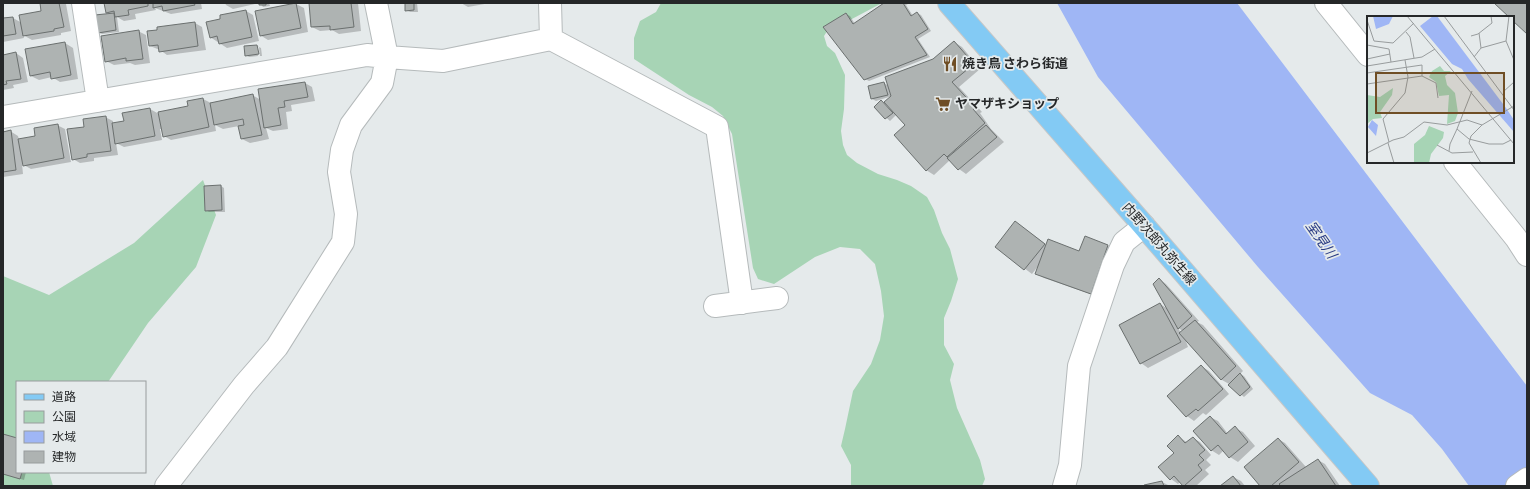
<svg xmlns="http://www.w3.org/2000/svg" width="1530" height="489" font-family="'Sofia Sans Condensed','Noto Sans JP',sans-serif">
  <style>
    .green { fill: #a7d4b5 }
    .water { fill: #9fb6f5 }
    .shadow { fill: #0003; fill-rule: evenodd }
    .building { fill: #aeb3b2; stroke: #6b706f }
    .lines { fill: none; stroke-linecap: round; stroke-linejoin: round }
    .minor-casing { stroke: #b5babb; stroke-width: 24 }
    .major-casing { stroke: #c6c7c7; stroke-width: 24 }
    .minor { stroke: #fff; stroke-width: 22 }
    .major { stroke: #83caf4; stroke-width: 22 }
    .labels { text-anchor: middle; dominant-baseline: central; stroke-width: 3.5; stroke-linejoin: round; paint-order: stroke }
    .poi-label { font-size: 13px; font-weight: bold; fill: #252728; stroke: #e5eaeb; text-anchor: start }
    .street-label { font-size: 13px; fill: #252728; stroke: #e5eaeb }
    .water-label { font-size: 14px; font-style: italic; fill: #293b84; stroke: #e5eaeb }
    .inset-road { fill: none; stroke: #989c9d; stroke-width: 1 }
    .view { fill: #6f4e25; fill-opacity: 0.15; stroke: #6f4e25; stroke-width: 2 }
    .inset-edge { fill: none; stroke: #252728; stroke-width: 2 }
  </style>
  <rect width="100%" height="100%" fill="#e5eaeb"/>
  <!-- green -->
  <path class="green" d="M661,3H882L850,20L831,25L824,36L827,46L835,53L845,75L844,109L841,131L843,145L847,155L857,163L878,174L897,180L911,186L927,197L934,210L942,233L950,249L958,279L951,301L944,318V345L954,364L950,380L957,408L980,460L985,479L982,486H851V465L841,446L845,429L853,391L871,364L880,340L884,316L881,291L875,264L860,249L840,247L815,257L774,284L758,279L753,268L732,134L723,116L712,107L689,95L634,59V38L640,21L656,12Z
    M203,180L216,215L196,267L148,323L108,382H17V472H49L53,486H3V276L49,295L134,243Z"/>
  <!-- water -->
  <path class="water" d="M1057,3H1237L1527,386V486H1469L1442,449L1412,415L1370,393L1258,267L1098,77Z"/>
  <!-- shadow -->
  <path class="shadow" d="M41,3H64L66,4L71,31L61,33V35L32,40L23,35L24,38L3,42V18H13L22,23L42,11Z
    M105,3H201L202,9L171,14L155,8L156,10L135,14L136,19L124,21L117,17L119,32L102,34L98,32L110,14L107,12Z
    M225,3H259L233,9L226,5Z
    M260,3H269L270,6L263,7Z
    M310,3H358L361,31L339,34L332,30L320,31L312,27Z
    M406,3H417L418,12H410L406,10Z
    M461,3H490L468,7Z
    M886,3H910L906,5L913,16L917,13L921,15L931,31L918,39L930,57L869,81L865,79L846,14L850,16L855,24Z
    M296,4L304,8L308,32L268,40L260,35L256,12Z
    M246,11L253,15L259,41L227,48L210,37L221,20Z
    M195,23L202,27L206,50L167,55L160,50L150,46Z
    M138,31L146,35L150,63L135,65L130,63L114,65L106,61Z
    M954,42L962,47L980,69L959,87L982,112L980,113L991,129L1004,142L966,174L959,169L950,160L934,175L926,170L906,125L897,114L890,121L875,107L881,102L890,109L891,108L892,96L876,101L872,99L884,83L889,86L933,60Z
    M65,43L73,48L78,79L60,82L52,77L39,80L31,76L26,50Z
    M257,46L261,48L262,56H260L259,47H256L258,56L249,57L246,55Z
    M16,53L23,58L28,82L13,85L14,88L3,90V56Z
    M305,83L312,87L315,101L291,105L292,111L286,112L288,129L273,131L266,128L269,139L250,143L242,139L239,126L223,129L215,125L216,131L171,140L164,136L162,129H160L162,140L124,147L116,143L118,155L94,158V161L80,163L73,159L85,127L105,117L113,121V124L125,121L150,109L159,114L189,107L203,99L211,103L252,95L261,100Z
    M57,125L65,129L71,162L31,169L22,164L23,174L3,177V133L10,131L18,136L19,140L36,137Z
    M221,186L224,188L225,212H209L206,210Z
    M1022,227L1047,245L1080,252L1085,237L1108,246L1115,250L1099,297L1044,278L1037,274L1039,265L1032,274L996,247Z
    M1159,279L1166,284L1199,321L1197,322L1203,325L1243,371L1240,374L1244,376L1253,389L1244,397L1229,384L1222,380L1185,338L1188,347L1148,368L1141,363L1160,304L1168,309ZM1178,328L1183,331L1181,333Z
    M1201,366L1209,371L1229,394L1206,415L1203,413L1194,421L1187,416L1169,396Z
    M1210,417L1218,421L1228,434L1235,428L1243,432L1255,446L1238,462L1230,457L1224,450L1219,455L1211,450Z
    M3,435L17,439V472H26L24,480L3,474Z
    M1179,437L1188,443L1193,438L1200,442L1211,455L1206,460L1211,465L1205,470L1209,474L1196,486H1184L1180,482L1178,484L1171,479L1159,467L1175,453Z
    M1278,439L1285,443L1306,467L1318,460L1325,464L1340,486H1262Z
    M1233,477L1241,481L1245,486H1222Z
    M1162,482L1170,486H1146Z"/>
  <!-- building -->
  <path class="building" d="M40,3H59L64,27L54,29V31L23,36L19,15L41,11Z
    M104,3H148V6L128,10L129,15L115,17L114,11L106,13Z
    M153,3H194L195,5L163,11L162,6L153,8Z
    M259,3H266V5H259Z
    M296,3L301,28L260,36L255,11Z
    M309,3H351L354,27L330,30V26L311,27Z
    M405,3H414V10L405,11Z
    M884,3H903L911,16L917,12L928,29L915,37L927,55L864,80L823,27L846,13L853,24Z
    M1494,3H1527V34L1513,21V17H1509Z
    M246,10L252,37L219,44L217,36L210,38L206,22L220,19V15Z
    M114,13L116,30L98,33L95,15Z
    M13,17L16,34L3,36V18Z
    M195,22L198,46L159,52L158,45L149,46L147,31L157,30V27Z
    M139,30L143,59L126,61V58L105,62L101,36Z
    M954,41L974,64L952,82L976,108L973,109L985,123L947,157L944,154L926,171L894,135L905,125L884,102L891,96L885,77L933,59Z
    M65,42L71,75L51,79L50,72L30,76L25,49Z
    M257,45L259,54L245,56L244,46Z
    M16,52L21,79L6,81L7,84L3,85V55Z
    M305,82L308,97L284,101L285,107L278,108L281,125L264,128L258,89Z
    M884,82L888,95L871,99L868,86Z
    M253,94L262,135L241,139L238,126L244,125L243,119L214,125L210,103Z
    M203,98L209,127L163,137L158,112L188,106L187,101Z
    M881,100L893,113L885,119L874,107Z
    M150,108L155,136L115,144L112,123L124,121L122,113Z
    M106,116L111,151L87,154V157L72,160L67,129L84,127L83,119Z
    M58,124L64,158L23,166L18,139L35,136L34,128Z
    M986,125L997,137L958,170L947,158Z
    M11,130L16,170L3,172V132Z
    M221,185L222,210L205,211L204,186Z
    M1015,221L1045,244L1024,270L995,247Z
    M1085,236L1108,245L1091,294L1035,274L1048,239L1079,251Z
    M1159,278L1192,316L1178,329L1153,284Z
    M1160,303L1181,342L1140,364L1119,325Z
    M1195,320L1236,366L1221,380L1179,333Z
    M1201,365L1223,389L1198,411L1196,409L1186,417L1167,396Z
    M1240,373L1250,387L1240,396L1228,385Z
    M1210,416L1226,434L1235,426L1248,442L1229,458L1218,445L1211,451L1193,431Z
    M3,434L17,438V472H22L20,479L3,474Z
    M1178,435L1185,443L1193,437L1205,450L1199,455L1204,460L1198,465L1202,470L1184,486H1183L1174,476L1170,480L1158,467L1174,453L1167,446Z
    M1278,438L1299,462L1271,486H1260L1244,467Z
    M1318,459L1336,486H1281L1279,484Z
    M1233,476L1241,486H1220Z
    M1162,481L1164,486H1145L1144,485Z"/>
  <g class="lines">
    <!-- minor casing -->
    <g class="minor-casing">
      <path id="minor" d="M83,3L98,101
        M1326,3L1368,55
        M551,39L717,127L742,303
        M3,117L367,55L387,57L443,61L551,39L550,3
        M1455,162L1516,238L1527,255
        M715,306L777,298
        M166,486L244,385L277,347L343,242L346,214L339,172L342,150L351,125L382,83L387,57L376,3
        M1064,486L1070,465L1079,366L1113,265L1124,242L1144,226
        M1517,486L1527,479"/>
    </g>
    <!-- major casing -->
    <g class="major-casing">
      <path id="major" d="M949,3L1144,226L1368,486"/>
    </g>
    <!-- minor -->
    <use href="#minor" class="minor"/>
    <!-- major -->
    <use href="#major" class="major"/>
  </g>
  <!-- icons -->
  <defs>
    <g id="restaurant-bare" transform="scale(1.2)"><path d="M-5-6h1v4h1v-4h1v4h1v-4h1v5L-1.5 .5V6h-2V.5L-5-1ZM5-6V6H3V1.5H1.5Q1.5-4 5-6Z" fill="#6f4e25" stroke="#e5eaeb" stroke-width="2.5" paint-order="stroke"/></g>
    <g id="supermarket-bare" transform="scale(1.2)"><path d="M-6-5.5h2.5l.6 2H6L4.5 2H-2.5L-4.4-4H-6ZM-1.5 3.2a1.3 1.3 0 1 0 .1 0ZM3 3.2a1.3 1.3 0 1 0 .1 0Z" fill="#6f4e25" stroke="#e5eaeb" stroke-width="2.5" paint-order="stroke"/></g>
  </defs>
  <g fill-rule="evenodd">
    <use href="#restaurant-bare" x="950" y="64"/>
    <use href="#supermarket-bare" x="943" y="104"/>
  </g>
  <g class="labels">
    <!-- poi labels -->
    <g class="poi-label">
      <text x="962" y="64">焼き鳥 さわら街道</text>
      <text x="955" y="104">ヤマザキショップ</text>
    </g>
    <!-- street labels -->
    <g class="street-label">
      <text transform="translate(1159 244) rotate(49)">内野次郎丸弥生線</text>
    </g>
    <!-- water labels -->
    <g class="water-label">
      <text transform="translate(1321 240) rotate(55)">室見川</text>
    </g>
  </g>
  <!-- overview -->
  <g transform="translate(1367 16)">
    <rect width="147" height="147" fill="#e5eaeb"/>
    <path d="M73,50L77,55H84L78,60L80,69L88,77L91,97L88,105L80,108L82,79L72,80L69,66L62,61L65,55ZM26,72L25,79L13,96L15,102L6,103L0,108V79L13,81ZM62,110L77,116L76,122L64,138L62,147H47V128L58,119Z" fill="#a7d4b5"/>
    <path d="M6,0H26L22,8L9,13ZM66,0H70L139,92L147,104V116L101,63L95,53L85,48L53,10ZM5,104L11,109L9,120L1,111Z" fill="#9fb6f5"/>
    <path class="inset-road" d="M40,0L147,128M77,0L147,94M142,0L139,25L147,44M0,4L7,25L26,27L47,7M39,16L43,21L47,42M112,17L114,32M104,20L111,18L125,7L124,0M0,29L22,33L24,46M107,41L114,32L139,25M0,43L23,38M0,50L55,41L68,33M0,57L55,49V60L0,68M55,60L69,67L71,82M105,75L90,113L102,123L122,128H136L144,124M136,76L147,66M22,126L16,103L38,77L41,61L38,44M21,127L27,147M70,129L85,137L106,136M82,135L83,128L90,113M0,137L26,124L37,121L57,106L80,109L100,104L115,109M114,147L102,127L104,120L115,109L147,90"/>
    <path class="view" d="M9,57H137V97H9Z"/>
    <rect width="147" height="147" class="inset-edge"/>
  </g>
  <!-- border -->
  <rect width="1530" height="489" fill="none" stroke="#252728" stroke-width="8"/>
  <!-- legend -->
  <rect x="16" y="381" width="130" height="92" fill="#e5eaeb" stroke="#989c9d"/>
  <rect x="24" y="394" width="20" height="6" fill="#83caf4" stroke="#989c9d"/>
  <text x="52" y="401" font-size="12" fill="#252728">道路</text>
  <rect x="24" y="411" width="20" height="12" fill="#a7d4b5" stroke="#989c9d"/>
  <text x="52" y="421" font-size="12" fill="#252728">公園</text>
  <rect x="24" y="431" width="20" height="12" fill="#9fb6f5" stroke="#989c9d"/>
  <text x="52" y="441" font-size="12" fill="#252728">水域</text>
  <rect x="24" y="451" width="20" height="12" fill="#aeb3b2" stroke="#989c9d"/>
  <text x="52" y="461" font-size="12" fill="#252728">建物</text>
</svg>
